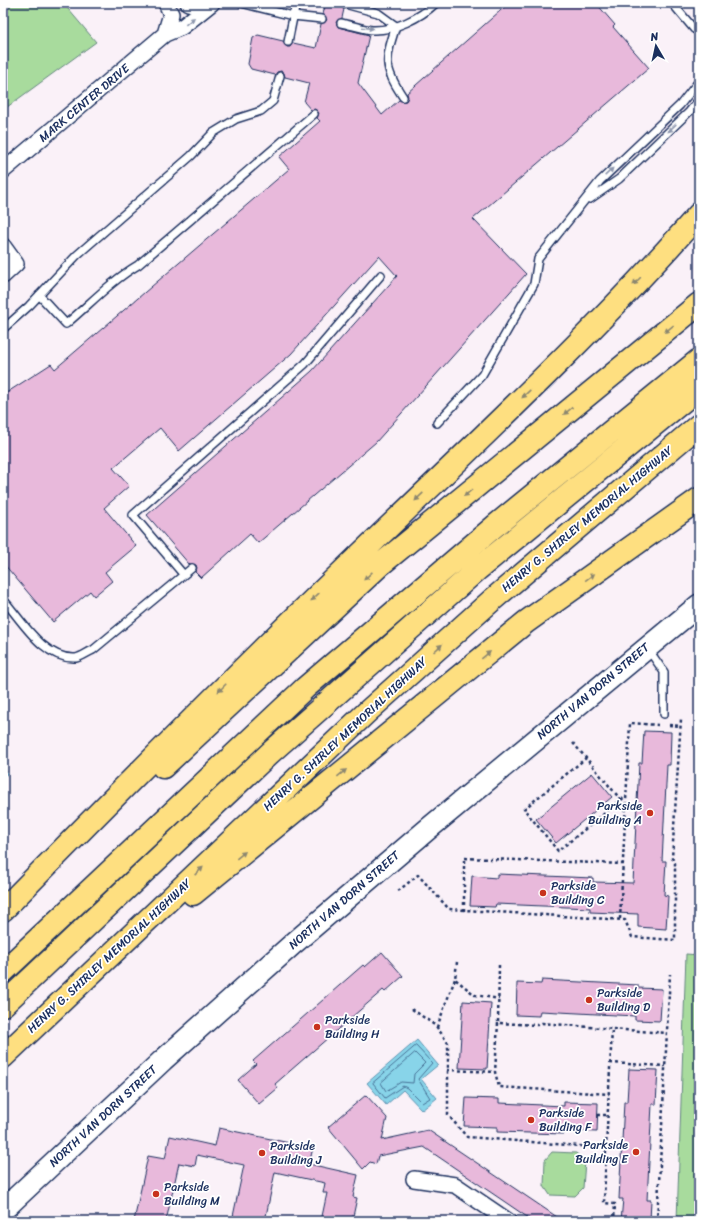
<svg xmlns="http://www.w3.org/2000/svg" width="702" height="1224" font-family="Sriracha,sans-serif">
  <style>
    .green { fill: #a8db9d; stroke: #62857e }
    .water { fill: #88d4e9; stroke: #5c92b1 }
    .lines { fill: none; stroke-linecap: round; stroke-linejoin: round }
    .shore { stroke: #477196; stroke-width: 1 }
    .stream { stroke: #5c92b1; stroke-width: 5 }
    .building { fill: #e8b9db; stroke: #1b2f5e }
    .service-casing { stroke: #1b2f5e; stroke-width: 10 }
    .minor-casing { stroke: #1b2f5e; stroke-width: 18 }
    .secondary-casing { stroke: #1b2f5e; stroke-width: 24 }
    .motorway-casing { stroke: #1b2f5e; stroke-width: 25 }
    .path { stroke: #1b2f5e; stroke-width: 2.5; stroke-dasharray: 3 3; stroke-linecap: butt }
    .service { stroke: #fff; stroke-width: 7 }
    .minor { stroke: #fff; stroke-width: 15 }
    .secondary { stroke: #fff; stroke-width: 21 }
    .motorway { stroke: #fedf80; stroke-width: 22 }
    .oneway { fill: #8d97ae }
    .oneway2 { fill: #8c876f }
    .poi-dot { fill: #c8321e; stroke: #fff; stroke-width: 1.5 }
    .labels { text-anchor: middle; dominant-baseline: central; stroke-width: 3.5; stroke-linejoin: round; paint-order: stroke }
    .street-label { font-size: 12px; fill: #1b2f5e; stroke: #fff }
    .poi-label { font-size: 12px; fill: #1b2f5e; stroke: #fff; text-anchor: start }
  </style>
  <rect width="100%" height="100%" fill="#faf1f8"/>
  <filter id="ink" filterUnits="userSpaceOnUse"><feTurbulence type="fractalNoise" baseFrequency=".025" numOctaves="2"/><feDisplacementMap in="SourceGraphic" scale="8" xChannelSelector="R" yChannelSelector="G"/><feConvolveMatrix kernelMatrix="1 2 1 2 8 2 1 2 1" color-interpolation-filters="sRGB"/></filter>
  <g filter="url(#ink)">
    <!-- green -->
    <path class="green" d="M3,3H63L96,42L3,110Z
      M686,954L699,955V1221H677Z
      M552,1152L576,1153L585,1161L583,1188L575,1196L550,1195L544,1186L545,1160Z"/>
    <!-- water -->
    <path class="water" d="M417,1040L438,1065L421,1079L437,1098L422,1110L403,1090L386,1105L367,1083Z"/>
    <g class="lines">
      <!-- shore -->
      <path class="shore" d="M416,1046L432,1063L418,1079L430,1098L422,1103L407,1088L403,1086L385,1098L373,1083Z
        M415,1053L425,1063L414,1074L413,1083L401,1082L386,1091L381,1083Z"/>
      <!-- stream -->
      <path class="stream" d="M3,775L5,773"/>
    </g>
    <!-- building -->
    <path class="building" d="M326,3H340L341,7L344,9L342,18L336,22L338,27L369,35L358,83L382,115L399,100L406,101L408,97L407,93L509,3H596L615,25L613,27L649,68L473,219L526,274L376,442L258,543L250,534L201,578L195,572L197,568L196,565L189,564L147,515L312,371L397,276L379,256L291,354L179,451L160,428L113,468L129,486L104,508L136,546L105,572L112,581L94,596L90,591L53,622L3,563V395L51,364L55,369L289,169L279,157L320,121L317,118L319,113L315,109L311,110L304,102L309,83L285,77L284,73L281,71L277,72L275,75L251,69L248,64L253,38L258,35L283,41L287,47H290L293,43L316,48L321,24L327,20L323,14Z
      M644,731L671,732L670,765H667L662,861H666L664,895L668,896L666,929L638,927V914L590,912V908L496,904L495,907L470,906L472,876L497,878V874L593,878V882L633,883L639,763H642Z
      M592,773L612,797L556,843L536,819Z
      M382,952L403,976L385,992L383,990L275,1084L278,1088L259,1104L238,1080L256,1064L253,1061L363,965L365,967Z
      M542,980L638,985V988L662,989L660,1021L635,1020V1016L540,1011L539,1016L516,1015L517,983L541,984Z
      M463,1001L491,1003L487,1069L459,1068Z
      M629,1069L658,1070L656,1104H652L647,1200H651L650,1221H621L623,1199H619L624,1102H627Z
      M366,1095L387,1118L382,1140L428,1130L563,1221H533L424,1147L378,1156L376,1164L370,1162L363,1169L328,1127Z
      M466,1098L499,1099V1103L564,1106V1102L598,1103L597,1132L564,1131V1134L497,1132V1127L464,1126Z
      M219,1128L313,1148L309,1164L358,1175L353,1197L357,1198L352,1221H321L327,1193H323L325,1183L275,1172L265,1221H232L244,1165L197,1155L195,1166L179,1163L166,1221H134L148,1156L165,1159L170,1136L215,1146Z"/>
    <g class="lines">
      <!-- service casing -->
      <g class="service-casing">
        <path id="service" d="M241,3L293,16L322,19
          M672,3L694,29L699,32
          M345,4L378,13L396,26
          M341,23C351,25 362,29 372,30C394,31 420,18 436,3
          M396,26C385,60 383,67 403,97
          M288,42L296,3
          M590,199L619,179L689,112L699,100
          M39,295L66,324C90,304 111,281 138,265L314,114
          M3,329L29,306L77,255L191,156L213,133L236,119L261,111L273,101L280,76
          M437,423L482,375L534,284L538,259L600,181L680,105L699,81
          M183,574L133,515L305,364L381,275
          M3,599C22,621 44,660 76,658C81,657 88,652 93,650L192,568
          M648,649L664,672V714"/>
      </g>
      <!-- minor casing -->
      <g class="minor-casing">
        <path id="minor" d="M188,3L197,5L208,3
          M165,34L171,14L166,3
          M3,171L165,34L182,27L212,3
          M3,246L16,264L3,276
          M414,1179L455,1185L508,1221"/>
      </g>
      <!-- secondary casing -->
      <g class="secondary-casing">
        <path id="secondary" d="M3,1210L163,1060L294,943L428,829L699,605"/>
      </g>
      <!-- motorway casing -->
      <g class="motorway-casing">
        <path id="motorway" d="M163,767L380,565L699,304
          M193,894L526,622L699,499
          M3,910C116,795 230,680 346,568C466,452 589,339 699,214
          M3,972L305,688L495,526L699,360
          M3,1005L270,753L478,569L699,388
          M3,1057L367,712L491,601L699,425"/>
      </g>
      <!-- path -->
      <path class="path" d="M669,725L680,726
        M573,743L586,758
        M621,800L586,758L524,809L558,851L626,796
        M398,891L418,875L449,909L625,920L632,937L675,940V863L672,858L681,719
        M464,911V858L622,864
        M620,919L630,723L658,725
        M457,962L455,979L475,995L499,999
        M499,965L498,1023L537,1025L542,1023L612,1029
        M412,1009L436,1026L448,1043V1115L467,1137L606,1148L604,1203L615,1204L614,1221
        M498,1023L495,1072L499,1087L609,1094
        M437,1027L455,979
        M610,1063L665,1066
        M447,1070L495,1072
        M597,1115H608
        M606,1148L612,1029L667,1033
        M657,1221L670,974"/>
      <!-- service -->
      <use href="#service" class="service"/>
      <!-- minor -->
      <use href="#minor" class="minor"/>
      <!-- secondary -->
      <use href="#secondary" class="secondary"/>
      <!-- motorway -->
      <use href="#motorway" class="motorway"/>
    </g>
    <!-- one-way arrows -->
    <defs><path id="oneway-solid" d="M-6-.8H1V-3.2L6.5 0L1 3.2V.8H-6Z"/></defs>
    <g class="oneway">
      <use href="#oneway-solid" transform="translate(190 21) rotate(-39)"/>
      <use href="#oneway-solid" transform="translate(368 28) rotate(7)"/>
      <use href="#oneway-solid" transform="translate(672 128) rotate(136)"/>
      <use href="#oneway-solid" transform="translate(609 172) rotate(-44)"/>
    </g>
    <g class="oneway2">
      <use href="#oneway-solid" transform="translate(637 281) rotate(135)"/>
      <use href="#oneway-solid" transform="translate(669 329) rotate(141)"/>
      <use href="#oneway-solid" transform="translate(526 394) rotate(136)"/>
      <use href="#oneway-solid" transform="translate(568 411) rotate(141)"/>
      <use href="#oneway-solid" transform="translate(468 493) rotate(141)"/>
      <use href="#oneway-solid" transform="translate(419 497) rotate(136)"/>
      <use href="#oneway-solid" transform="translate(368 576) rotate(137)"/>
      <use href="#oneway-solid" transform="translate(590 577) rotate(-36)"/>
      <use href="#oneway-solid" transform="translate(315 597) rotate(136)"/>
      <use href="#oneway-solid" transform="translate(438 648) rotate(-42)"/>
      <use href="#oneway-solid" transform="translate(486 655) rotate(-39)"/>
      <use href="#oneway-solid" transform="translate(222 688) rotate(135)"/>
      <use href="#oneway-solid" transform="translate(342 773) rotate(-39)"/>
      <use href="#oneway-solid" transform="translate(241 855) rotate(-39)"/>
      <use href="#oneway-solid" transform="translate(199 871) rotate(-43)"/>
    </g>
  </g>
  <!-- markers -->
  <g class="poi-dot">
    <circle cx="650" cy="813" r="4"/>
    <circle cx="543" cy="893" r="4"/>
    <circle cx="589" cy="1000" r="4"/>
    <circle cx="317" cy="1027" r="4"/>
    <circle cx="531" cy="1120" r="4"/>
    <circle cx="636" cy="1152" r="4"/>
    <circle cx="262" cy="1153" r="4"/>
    <circle cx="156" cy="1194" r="4"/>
  </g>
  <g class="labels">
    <!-- street labels -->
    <g class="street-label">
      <text transform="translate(84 103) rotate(-40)">MARK CENTER DRIVE</text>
      <text transform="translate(587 519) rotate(-40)">HENRY G. SHIRLEY MEMORIAL HIGHWAY</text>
      <text transform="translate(593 691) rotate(-40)">NORTH VAN DORN STREET</text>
      <text transform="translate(345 734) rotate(-43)">HENRY G. SHIRLEY MEMORIAL HIGHWAY</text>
      <text transform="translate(344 900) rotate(-41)">NORTH VAN DORN STREET</text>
      <text transform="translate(109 956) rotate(-43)">HENRY G. SHIRLEY MEMORIAL HIGHWAY</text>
      <text transform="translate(103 1116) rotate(-43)">NORTH VAN DORN STREET</text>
    </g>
    <!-- poi labels -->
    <g class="poi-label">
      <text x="642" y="806" text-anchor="end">Parkside<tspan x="642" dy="14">Building A</tspan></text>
      <text x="551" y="886">Parkside<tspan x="551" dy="14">Building C</tspan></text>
      <text x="597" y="993">Parkside<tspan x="597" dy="14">Building D</tspan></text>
      <text x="325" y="1020">Parkside<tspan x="325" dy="14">Building H</tspan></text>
      <text x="539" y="1113">Parkside<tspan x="539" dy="14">Building F</tspan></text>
      <text x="628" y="1145" text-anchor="end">Parkside<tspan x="628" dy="14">Building E</tspan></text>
      <text x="270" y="1146">Parkside<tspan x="270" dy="14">Building J</tspan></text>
      <text x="164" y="1187">Parkside<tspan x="164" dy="14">Building M</tspan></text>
    </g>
  </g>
  <!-- margin -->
  <rect width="702" height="1224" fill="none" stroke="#fff" stroke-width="16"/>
  <rect x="8" y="8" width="686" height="1208" fill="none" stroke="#1b2f5e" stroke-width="1.5" filter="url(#ink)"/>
  <!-- north arrow -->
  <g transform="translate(656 46) rotate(351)" stroke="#ffffff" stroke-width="3" paint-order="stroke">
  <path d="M0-3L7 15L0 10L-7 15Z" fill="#1b2f5e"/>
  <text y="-6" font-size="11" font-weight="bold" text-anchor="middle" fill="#1b2f5e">N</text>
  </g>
</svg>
